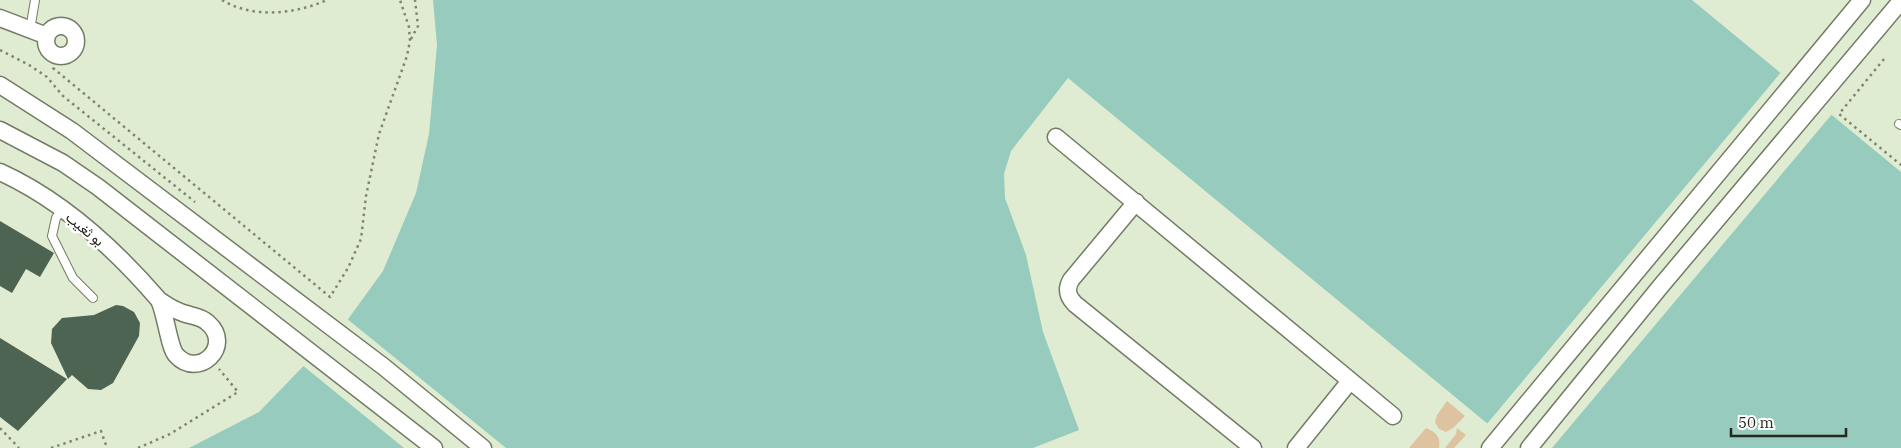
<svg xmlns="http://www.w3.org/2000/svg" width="1901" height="448" font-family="'IBM Plex Serif',Vazirmatn,serif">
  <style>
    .green { fill: #ddc3a0 }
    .water { fill: #96cbbe }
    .pier { fill: #e0ecd1 }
    .building { fill: #4e6453 }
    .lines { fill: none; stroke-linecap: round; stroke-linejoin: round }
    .service-casing { stroke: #727c64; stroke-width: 10 }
    .minor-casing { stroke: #727c64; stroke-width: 19 }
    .path { stroke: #7d8573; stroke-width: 2.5; stroke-dasharray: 2.5 4; stroke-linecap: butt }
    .service { stroke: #fff; stroke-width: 8 }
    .minor { stroke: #fff; stroke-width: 16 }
    .labels { text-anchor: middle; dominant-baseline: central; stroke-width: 5; stroke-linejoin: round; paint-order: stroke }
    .street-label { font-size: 14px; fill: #24281e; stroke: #fff }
  </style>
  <rect width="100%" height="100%" fill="#e0ecd1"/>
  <!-- green -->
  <path class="green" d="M1447,401L1465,416L1453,428L1446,432L1439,429L1435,422L1437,415Z
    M1426,428C1436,432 1441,437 1439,448H1409Z
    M1457,428L1466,435L1454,448H1445L1456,434Z"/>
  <!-- water -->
  <path class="water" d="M433,0H1692L1901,172V448H1517L1068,78L1011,151L1004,174L1005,198L1026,255L1043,332L1079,430L1033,448H189L259,412L346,322L383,271L416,193L429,134L437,45Z"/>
  <!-- pier -->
  <path class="pier" d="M1782,71L1833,113L1552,448H1513L1486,425Z
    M346,318L506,448H404L301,364Z"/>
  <!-- building -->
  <path class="building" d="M0,221L54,253L40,277L26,269L12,293L0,286Z
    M116,305L123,306L134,312L140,323L139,336L113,383L101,390L88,389L72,375L68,379L51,343L52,329L62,318L94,315Z
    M0,338L67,379L18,431L0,417Z"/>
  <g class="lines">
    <!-- service casing -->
    <g class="service-casing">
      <path id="service" d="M30,30L35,0
        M1899,124L1901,125
        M62,209L56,218L52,236L73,278L93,298"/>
    </g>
    <!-- minor casing -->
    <g class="minor-casing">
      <path id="minor" d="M0,18L47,36
        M46 41a15 15 0 1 1 30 0a15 15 0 1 1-30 0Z
        M0,85L72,131L384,367L483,448
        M0,130L63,163L98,187L434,448
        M1056,137L1393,416
        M0,172C62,200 115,249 159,300
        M1136,202L1071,280C1066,289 1067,296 1075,304L1253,448
        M159,300C166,305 174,310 183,313C191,316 201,316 208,323C234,346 198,380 176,355C169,347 166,315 159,300Z
        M1296,448L1350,381
        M1490,448L1862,0
        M1529,448L1660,287L1901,1"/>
    </g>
    <!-- path -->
    <path class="path" d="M222,0C253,19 295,14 327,0
      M411,39L418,26L415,0
      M0,50L29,65L47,77L63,96L195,202
      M55,55L53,68L330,297L348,268L361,239L366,196L379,134L407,56L410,41L409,27L400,0
      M1884,59L1839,114L1901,165
      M0,428L19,448
      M51,448L101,431L107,448
      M138,448L170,434L238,392L219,369"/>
    <!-- service -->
    <use href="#service" class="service"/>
    <!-- minor -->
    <use href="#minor" class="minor"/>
  </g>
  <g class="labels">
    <!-- street labels -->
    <g class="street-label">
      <text transform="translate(85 229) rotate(39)">بو ثغيب</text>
    </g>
  </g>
  <!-- scale -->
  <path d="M1731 428v8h115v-8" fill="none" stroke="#24281e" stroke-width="2.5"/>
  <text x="1738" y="428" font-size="15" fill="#24281e" stroke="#ffffff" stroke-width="4" paint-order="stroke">50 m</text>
</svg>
